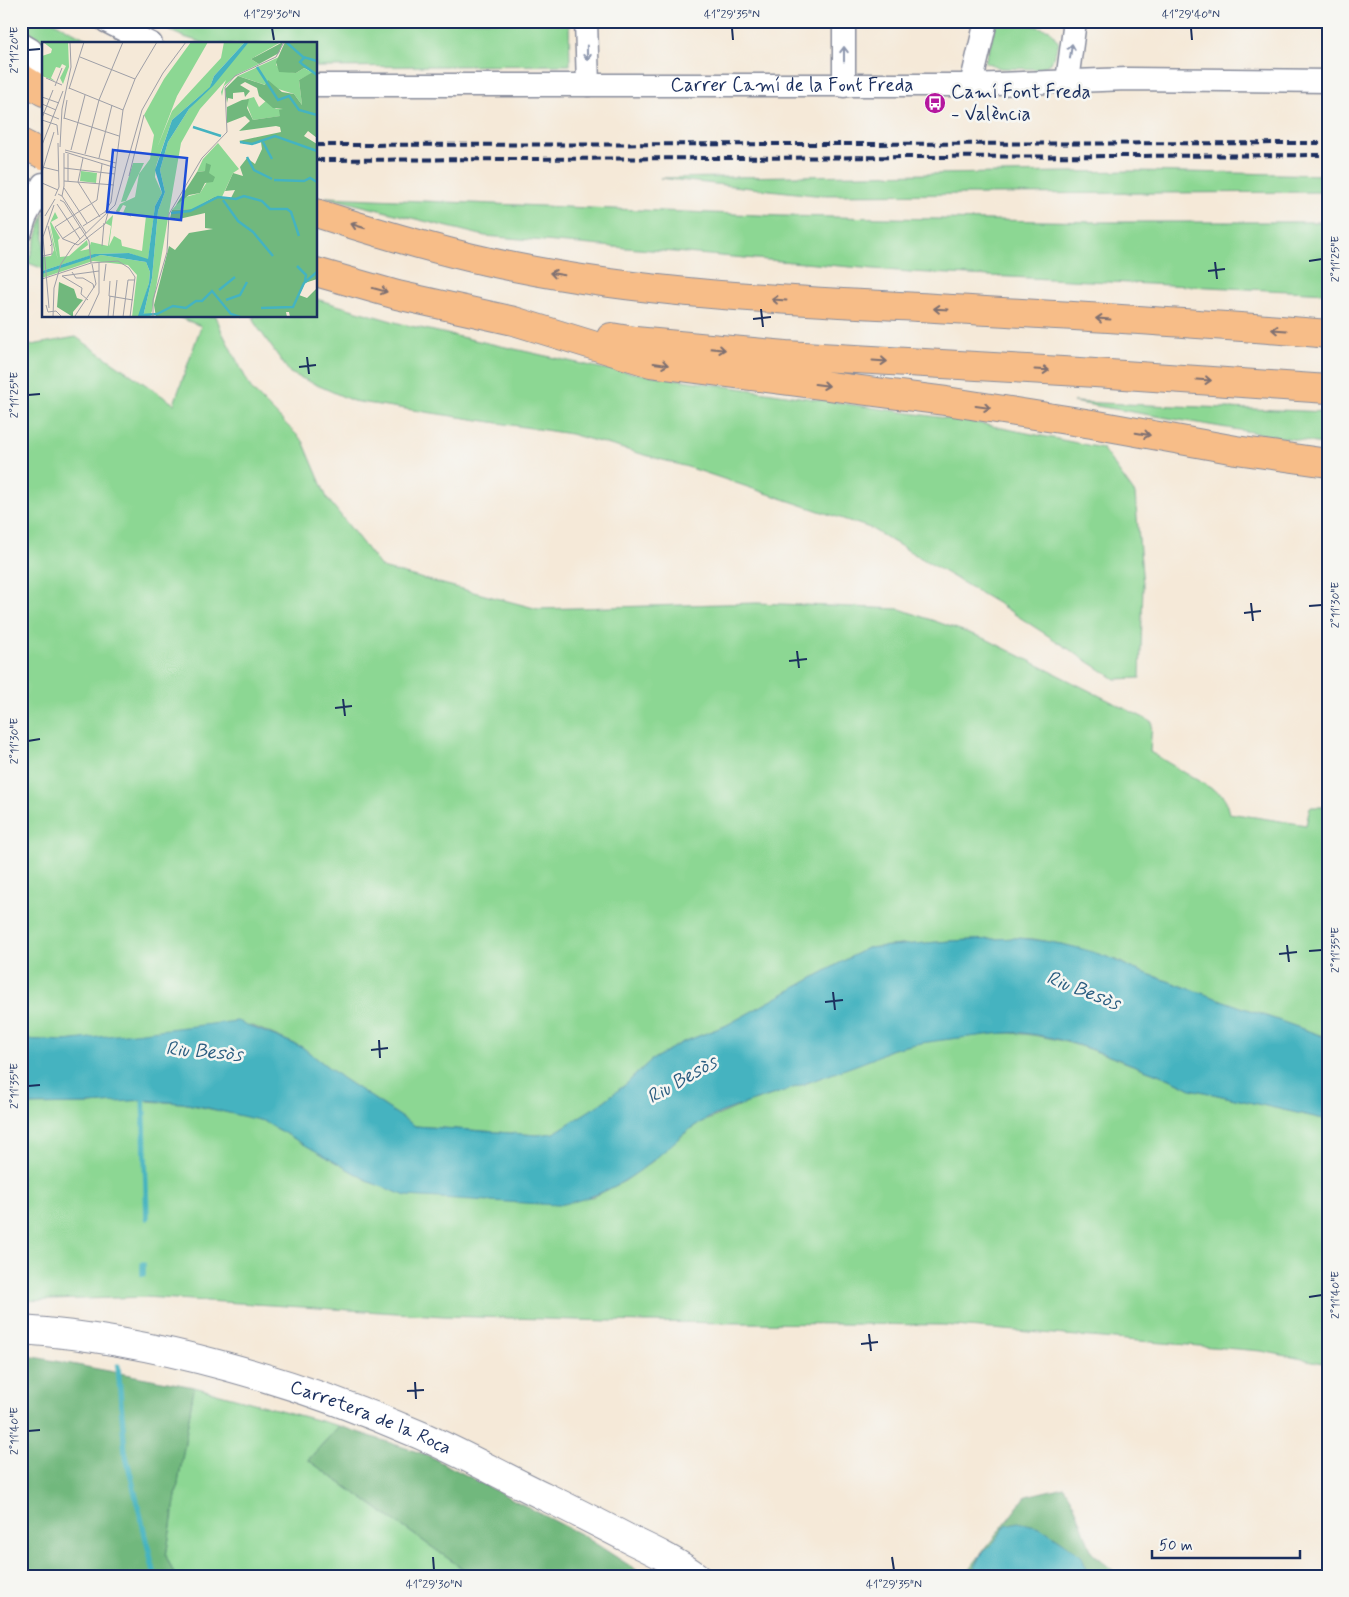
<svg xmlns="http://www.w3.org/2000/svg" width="1349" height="1597" font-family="Mynerve,sans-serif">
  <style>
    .green { fill: #8cd793; stroke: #548378 }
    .forest { fill: #71b87d; stroke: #46746e }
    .water { fill: #45b3c0; stroke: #30718f }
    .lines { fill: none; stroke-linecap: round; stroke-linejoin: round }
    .stream { stroke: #45b3c0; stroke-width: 5.5 }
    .minor-casing { stroke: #888c9b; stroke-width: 25 }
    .tertiary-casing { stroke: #888c9b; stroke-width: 30 }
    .motorway-casing { stroke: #888c9b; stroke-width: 30 }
    .minor { stroke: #fff; stroke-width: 22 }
    .tertiary { stroke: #fff; stroke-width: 28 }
    .motorway { stroke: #f7bd88; stroke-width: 28 }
    .rail { stroke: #1b2f5e; stroke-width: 4; stroke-dasharray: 8 4; stroke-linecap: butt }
    .motorway-bridge-casing { stroke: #888c9b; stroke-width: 30; stroke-linecap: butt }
    .motorway-bridge { stroke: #f7bd88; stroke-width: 28 }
    .oneway { stroke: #8d97ae }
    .oneway2 { stroke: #7e6f71 }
    .ticks { fill: none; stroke: #1b2f5e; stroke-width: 2 }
    .labels { text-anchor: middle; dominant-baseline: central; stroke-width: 5; stroke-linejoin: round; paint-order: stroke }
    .street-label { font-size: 19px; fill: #1b2f5e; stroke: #f6f6f2 }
    .poi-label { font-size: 19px; fill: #1b2f5e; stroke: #f6f6f2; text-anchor: start }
    .water-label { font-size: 20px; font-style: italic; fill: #2a5d80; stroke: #f6f6f2 }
    .inset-river { fill: none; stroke: #45b3c0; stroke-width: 2.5 }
    .inset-road { fill: none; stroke: #9e9fa7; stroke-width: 1 }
    .view { fill: #1d4ed8; fill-opacity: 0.15; stroke: #1d4ed8; stroke-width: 2.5 }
    .inset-edge { fill: none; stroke: #1b2f5e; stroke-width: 2.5 }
    .neatline { fill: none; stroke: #1b2f5e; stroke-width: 2 }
    .ticks-label { font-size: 12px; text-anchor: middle; fill: #1b2f5e }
  </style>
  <rect width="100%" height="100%" fill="#f6f6f2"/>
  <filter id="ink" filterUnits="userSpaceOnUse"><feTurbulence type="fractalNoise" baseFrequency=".02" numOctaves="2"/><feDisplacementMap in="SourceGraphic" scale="10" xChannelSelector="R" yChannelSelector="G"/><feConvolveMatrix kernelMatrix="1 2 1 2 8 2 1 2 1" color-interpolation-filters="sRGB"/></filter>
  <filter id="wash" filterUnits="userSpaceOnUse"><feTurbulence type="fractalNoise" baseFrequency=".0096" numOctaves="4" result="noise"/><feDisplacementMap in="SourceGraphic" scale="20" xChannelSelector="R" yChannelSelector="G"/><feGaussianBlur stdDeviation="1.12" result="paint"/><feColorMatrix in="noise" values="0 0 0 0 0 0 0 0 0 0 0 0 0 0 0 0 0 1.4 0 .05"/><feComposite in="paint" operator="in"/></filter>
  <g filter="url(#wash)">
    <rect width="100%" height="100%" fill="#f5e9d8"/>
    <!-- green -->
    <path class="green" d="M21,21H52L96,44H46L21,25Z
      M147,21H569L570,65L316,67V44H207L184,37Z
      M997,21H1015L1050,30L1059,43L1051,63L1039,69L1000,68L985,62Z
      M1136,171L1328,175V192L815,195L660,178Z
      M326,197L782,216L1096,222H1328V293L910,272L485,236Z
      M44,213V269L28,263Z
      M316,299L402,324L600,368L972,422L1102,448L1135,494L1143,585L1140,678L1115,679L999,604L870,528L691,468L571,434L353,401L290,373L254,322L253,316H316Z
      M175,316H216L222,332L252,390L303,441L327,498L382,568L538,609L757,603L900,609L986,639L1152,722L1150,752L1224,796L1229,813L1306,825L1310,807H1328V1038L1131,968L1117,960L1066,945L1034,939L1017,938L950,941L867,948L727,1025L681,1043L650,1061L625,1085L600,1104L554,1133L537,1135L415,1126L342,1078L302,1047L253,1026L65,1041L21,1039V347L76,337L174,404L201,326Z
      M1073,402L1328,412V445Z
      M1002,1033C1046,1033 1086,1047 1127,1063C1149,1071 1170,1078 1191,1089L1328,1120V1364L1261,1351L943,1325L644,1322L444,1316L144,1297L21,1301V1105L90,1104L124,1100L182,1103L263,1120L372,1183L593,1197L625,1181L653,1161L666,1148L696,1125L747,1103L785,1091L873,1058L890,1050L927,1041Z
      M194,1387L339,1426L308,1460L466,1571L469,1576H175L166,1556Z"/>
    <!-- forest -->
    <path class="forest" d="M23,1355L194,1387L166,1556L175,1576H30L21,1566V1393Z
      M339,1426L427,1455L582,1535L646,1576H469L466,1571L308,1460Z
      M1064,1487L1074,1504L1092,1553L1120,1576H964L1026,1496Z"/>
    <!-- water -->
    <path class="water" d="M1017,938C1054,941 1099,950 1131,968L1328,1038V1120L1191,1089C1171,1078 1149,1071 1128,1063C1094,1050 1060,1037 1023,1033C1008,1032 993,1034 978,1036C949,1039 921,1042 893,1049C885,1051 879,1056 872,1059C849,1068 825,1076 801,1085C767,1098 728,1106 696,1125C680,1135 667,1150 652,1161C625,1184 593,1199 558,1205L406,1196L372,1183L263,1121L199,1106L182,1103L144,1100L90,1104L21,1105V1039L65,1041L237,1021L302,1047L342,1078L415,1126L537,1135L554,1133L600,1104L625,1085L650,1061L681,1043L727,1025L867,948L950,941Z
      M1018,1522L1040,1527L1073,1549L1082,1558L1090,1576H971L980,1556L995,1541L1006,1525Z"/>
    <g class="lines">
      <!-- stream -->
      <path class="stream" d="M143,1093L147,1218
        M143,1264V1274
        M118,1366L125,1452L155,1576"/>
    </g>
  </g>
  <g filter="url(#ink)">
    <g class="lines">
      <!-- minor casing -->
      <g class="minor-casing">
        <g id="minor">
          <path d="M106,21L151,44"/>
          <path d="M586,21L588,85"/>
          <path d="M844,21V86"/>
          <path d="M21,44L31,50L44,73"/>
          <path d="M1067,81L1075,21"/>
          <path id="s1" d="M316,85H971L1127,79L1328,81"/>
          <path d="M971,85L986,21"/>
          <path d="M21,231L25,218L43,184"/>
        </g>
      </g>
      <!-- tertiary casing -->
      <g class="tertiary-casing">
        <g id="tertiary">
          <path id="s2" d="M21,1330C155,1339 298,1382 420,1435C463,1454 504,1477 546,1497C575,1511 604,1526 633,1541C654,1551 677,1562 696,1576"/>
        </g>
      </g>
      <!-- motorway casing -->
      <g class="motorway-casing">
        <path id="motorway" d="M21,78L44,92
          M316,213C381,234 447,254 514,267C647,294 783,300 918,307C1054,315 1191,322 1328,334
          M316,272L397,295L514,321L651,363L946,401L1092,424L1236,450L1328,463
          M611,337L635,341L786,355L1080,372L1328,389"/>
      </g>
      <!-- minor -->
      <use href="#minor" class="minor"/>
      <!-- tertiary -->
      <use href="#tertiary" class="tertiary"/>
      <!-- motorway -->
      <use href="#motorway" class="motorway"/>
      <!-- rail -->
      <path class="rail" d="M21,145H44
        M316,145L1328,143
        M21,160H44
        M316,160L1328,155"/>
      <!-- motorway-bridge casing -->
      <g class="motorway-bridge-casing">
        <path id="motorway-bridge" d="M21,143L44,155"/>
      </g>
      <!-- motorway-bridge -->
      <use href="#motorway-bridge" class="motorway-bridge"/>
    </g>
    <!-- one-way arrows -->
    <defs><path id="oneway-shaft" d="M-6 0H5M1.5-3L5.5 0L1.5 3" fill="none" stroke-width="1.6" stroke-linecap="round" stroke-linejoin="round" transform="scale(1.25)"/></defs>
    <g class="oneway">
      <use href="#oneway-shaft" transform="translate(1071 51) rotate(-82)"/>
      <use href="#oneway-shaft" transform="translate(587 53) rotate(89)"/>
      <use href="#oneway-shaft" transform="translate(844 54) rotate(-90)"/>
    </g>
    <g class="oneway2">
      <use href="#oneway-shaft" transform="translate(358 226) rotate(-163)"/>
      <use href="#oneway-shaft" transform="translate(557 274) rotate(-171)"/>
      <use href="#oneway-shaft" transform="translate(380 290) rotate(15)"/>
      <use href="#oneway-shaft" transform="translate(779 300) rotate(-176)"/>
      <use href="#oneway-shaft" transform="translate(941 309) rotate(-177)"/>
      <use href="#oneway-shaft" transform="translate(1103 319) rotate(-176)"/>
      <use href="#oneway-shaft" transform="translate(1279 330) rotate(-176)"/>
      <use href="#oneway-shaft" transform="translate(718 349) rotate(6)"/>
      <use href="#oneway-shaft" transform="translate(880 361) rotate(4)"/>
      <use href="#oneway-shaft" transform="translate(661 364) rotate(8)"/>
      <use href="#oneway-shaft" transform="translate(1042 370) rotate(3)"/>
      <use href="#oneway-shaft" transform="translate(1204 380) rotate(4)"/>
      <use href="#oneway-shaft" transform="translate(822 385) rotate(7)"/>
      <use href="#oneway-shaft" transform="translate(983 407) rotate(8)"/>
      <use href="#oneway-shaft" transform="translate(1143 434) rotate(10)"/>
    </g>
  </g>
  <!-- ticks -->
  <path class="ticks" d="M272,28L274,40M732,28L733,40M1191,28L1192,40M28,50L40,49M1309,261L1322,259M1215,262L1217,279M1208,271L1225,269M761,309L763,327M753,319L771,317M307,357L309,374M299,367L316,365M28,395L40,394M1251,603L1253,621M1309,606L1322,605M1244,613L1261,611M797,651L799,668M789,661L807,659M343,699L345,716M335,708L352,706M28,741L40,739M1287,945L1289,962M1309,951L1322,950M1279,954L1297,952M833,992L835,1010M825,1002L843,1000M379,1040L380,1058M371,1050L388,1048M28,1086L40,1085M1309,1297L1322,1295M869,1334L871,1351M861,1344L878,1342M415,1382L416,1399M407,1391L424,1390M28,1431L40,1430M433,1557L434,1570M892,1557L894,1570"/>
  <!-- icons -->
  <defs>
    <g id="bus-disc" transform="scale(1.125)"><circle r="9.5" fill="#b5179e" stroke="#f6f6f2"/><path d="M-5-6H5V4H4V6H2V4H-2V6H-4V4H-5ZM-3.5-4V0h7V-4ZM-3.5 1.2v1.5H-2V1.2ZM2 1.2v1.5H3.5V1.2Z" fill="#fff"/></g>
  </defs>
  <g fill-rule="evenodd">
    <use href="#bus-disc" x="935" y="103"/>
  </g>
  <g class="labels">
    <!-- street labels -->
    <g class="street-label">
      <text stroke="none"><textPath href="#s1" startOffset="476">Carrer Camí de la Font Freda</textPath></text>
      <text stroke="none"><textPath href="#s2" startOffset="362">Carretera de la Roca</textPath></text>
    </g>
    <!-- poi labels -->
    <g class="poi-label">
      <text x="951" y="92">Camí Font Freda<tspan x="951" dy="22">- València</tspan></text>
    </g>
    <!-- water labels -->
    <g class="water-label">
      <text transform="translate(1083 991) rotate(21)">Riu Besòs</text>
      <text transform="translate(204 1052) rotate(5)">Riu Besòs</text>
      <text transform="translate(682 1080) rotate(-30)">Riu Besòs</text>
    </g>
  </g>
  <!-- overview -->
  <g transform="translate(42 42)">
    <rect width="275" height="275" fill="#f5e9d8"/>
    <path d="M1,0H26L27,25L21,42L18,36L24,24L20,22L18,26L14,25L9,36L13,39L0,34V14L9,11L10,7ZM149,0H166L135,54L115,106L130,69L179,16L182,0H203L172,34L168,45L130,78L114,124L113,135L120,151L113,164L106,218L87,211L53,212L0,229V215L9,214L12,208L7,182L16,218L8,181L13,170L16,176L9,180L18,196L16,198L18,215L27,214L45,198L46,203L38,209L47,207L49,200L66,204L69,184L63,181L71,173L67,204L72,194L79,198L80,204L100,209L104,174L81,171L84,164L81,163L77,170L74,169L78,162L93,155L97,132L108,117L112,93L102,73L122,37ZM207,0H239L209,17L217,22L196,32L182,44L180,54L179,50L184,38L158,67L139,101L110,269L108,275H101L110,236L116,169L123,150L118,128L126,100L147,67ZM237,15L234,23L241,29L254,31L262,26L271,31L257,38L260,63L252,52L196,34ZM212,55L217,65L225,58L234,67H242L239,74L211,78L205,63V57ZM176,101L197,127L191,131L179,157L172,155L151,167L130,168L140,156L158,151L165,140L163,129L155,130L161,117ZM91,121H102L84,159L79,160ZM39,129L55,131L54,141L38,139ZM59,213L104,220L108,230L107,241L97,275H90L95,233L86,223L51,219L0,236V232L7,228Z" fill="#8cd793"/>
    <path d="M241,0L237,11L217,22L209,17ZM243,0H275V96L266,89L262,94L275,102V237L263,241L257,253L265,256L275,246V275H248L247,270H244L245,275H114L112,263L127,204L133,208L147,191L171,187L163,186V171L137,177L128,176L130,168L151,167L172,155L189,156L193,148L183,149L191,131L201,134L198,125L205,116L213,122L220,107L219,100L202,102L197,99L239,90L238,85L234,84L197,89L208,79L203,74L185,81V65L200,58L207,57L205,66L211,78L238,74L237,68L241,67L231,66L217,54L215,46L203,40L198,43L208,49L203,55L202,50L191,51V57L186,56L185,61L183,47L196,34L223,43L226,38L240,50L252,52L260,63L257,38L271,30L262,26L254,31L237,30L234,20ZM164,121L169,123L167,131L173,135L171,140L163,141L158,151L147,153L134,163L155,130L163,129ZM17,240L32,247L35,256L41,258L31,270V275L15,265Z" fill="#71b87d"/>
    <path d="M203,0H207L171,44L147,67L126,100L118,128L123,150L116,169L110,236L101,275L96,274L107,241L108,230L104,220L59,213L0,232V229L52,212L87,211L106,217L113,164L120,151L113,128L130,78L168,45L172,34Z" fill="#45b3c0"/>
    <path class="inset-river" d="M244,0L261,15L275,19M262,16L258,20L260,22L275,33M215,25L236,58L247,54L257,68L275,73M151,85L179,94M198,100L210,102L233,94L275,109M221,100L230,117M205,115L212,128L230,137M232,138L262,139L268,136L275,140M181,158L196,179L211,190L231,214M129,171L148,169L176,155L194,157L202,154L220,159L228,167H245L249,170L257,194M255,224L264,233L263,239M177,248L193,235M184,258L198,253L205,240M219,266L251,265L262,241L275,230M101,273L115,272L131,264L144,266L154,259H160L170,249L189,272L198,275"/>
    <path class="inset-road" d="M38,15L93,37M4,36L20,43M13,44L20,26M27,46L81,68M27,47L42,0M0,55L17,61M0,62L14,68M0,70L17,77M0,76L11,48M22,76L77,94M22,77L25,58M0,78L15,83L16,93M0,103L21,49M18,105L20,67L29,25L28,0M23,108L74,121M29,108L43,53M23,110L74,126M26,112V139M43,112L57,58L81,0M41,116L36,140L58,175M57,116L70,63M60,122L55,158L13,185L21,197L36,203L63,182L66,171M0,125L17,129M22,126L73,132M0,130L12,90M87,134L102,73M22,139L72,143M0,141L16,148M22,146L45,181M16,152L20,154L22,144V111M13,154L17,145L16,101M20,154L44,191M18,158L22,160L47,199L49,221M15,162L38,197M74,169L89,174M3,174L13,157M6,184L10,202L8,204M41,184L63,170L69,160L81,68L93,37L115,0M20,197L38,185M60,204L62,181M1,214L10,212V202M30,230L34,236H41L51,242L52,246M0,237L49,221L76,219L87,226L93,235L88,275M62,239L64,222M68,239L67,254L91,258M46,258L39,252L40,246L20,234L57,229M4,263L6,270L14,269L20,275M7,266L1,195L12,163M33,274L54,242L50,222M11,275L12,246L19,222L31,204L73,163L100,68L121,31L144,0M46,275L57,251V220M66,275L68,254M71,275L75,238M81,275L86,238H93M111,275V258L125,210L127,172L160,116L185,90L183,45L193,34L234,15L242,0"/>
    <path class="view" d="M71,108L145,116L139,178L65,170Z"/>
    <rect width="275" height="275" class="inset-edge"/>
  </g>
  <!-- margin -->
  <rect width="1349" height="1597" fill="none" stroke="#f6f6f2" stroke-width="55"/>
  <!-- scale -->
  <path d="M1152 1550v8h148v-8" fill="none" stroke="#1b2f5e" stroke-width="2.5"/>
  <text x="1159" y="1550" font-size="15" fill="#1b2f5e" stroke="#f6f6f2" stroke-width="4" paint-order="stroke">50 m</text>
  <rect x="28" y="28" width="1294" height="1542" class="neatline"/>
  <g class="ticks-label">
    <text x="272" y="18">41°29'30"N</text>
    <text x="732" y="18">41°29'35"N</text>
    <text x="1191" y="18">41°29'40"N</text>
    <text transform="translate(14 50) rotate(-90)" y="4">2°11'20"E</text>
    <text transform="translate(1335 259) rotate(-90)" y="4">2°11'25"E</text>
    <text transform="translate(14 395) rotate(-90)" y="4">2°11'25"E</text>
    <text transform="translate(1335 605) rotate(-90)" y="4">2°11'30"E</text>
    <text transform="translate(14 741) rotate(-90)" y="4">2°11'30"E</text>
    <text transform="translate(1335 950) rotate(-90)" y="4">2°11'35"E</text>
    <text transform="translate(14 1086) rotate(-90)" y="4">2°11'35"E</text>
    <text transform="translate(1335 1295) rotate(-90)" y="4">2°11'40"E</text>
    <text transform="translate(14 1431) rotate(-90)" y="4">2°11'40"E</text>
    <text x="434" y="1588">41°29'30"N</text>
    <text x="894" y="1588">41°29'35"N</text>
  </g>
</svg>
